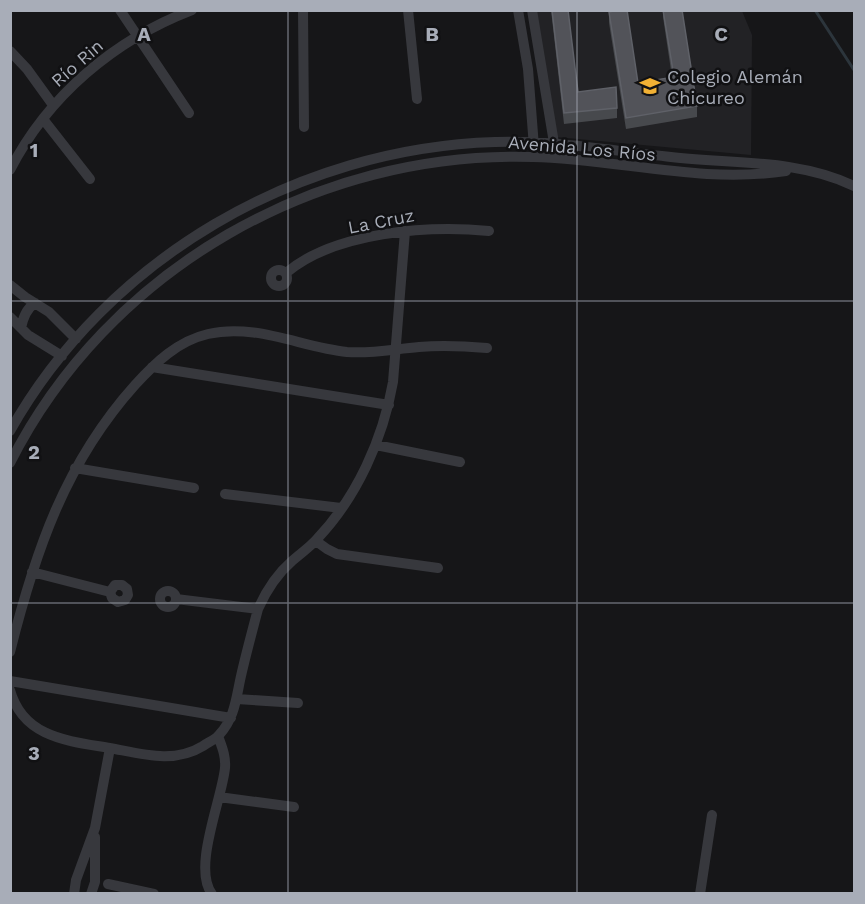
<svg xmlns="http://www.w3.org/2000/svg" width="865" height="904" font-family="'Work Sans',sans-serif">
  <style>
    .built { fill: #222225 }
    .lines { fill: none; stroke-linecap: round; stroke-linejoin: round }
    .stream { stroke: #2c353c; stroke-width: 3 }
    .minor { stroke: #37383d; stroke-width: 10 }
    .wall { fill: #47494d }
    .building { fill: #525359; stroke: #5f6168; stroke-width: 1.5 }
    .grid { fill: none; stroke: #a8adb8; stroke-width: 1.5; stroke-opacity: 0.55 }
    .labels { text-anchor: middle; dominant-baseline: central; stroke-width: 5; stroke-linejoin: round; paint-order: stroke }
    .street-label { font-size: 18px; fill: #a8adb8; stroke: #111113 }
    .poi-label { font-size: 18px; fill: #a8adb8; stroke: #111113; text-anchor: start }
    .grid-label { font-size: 20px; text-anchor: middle; font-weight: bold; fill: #a8adb8; stroke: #111113; stroke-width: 5; stroke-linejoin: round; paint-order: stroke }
  </style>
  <rect width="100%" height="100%" fill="#161618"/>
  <!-- built -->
  <path class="built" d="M536,11H742L752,35L751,155L556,137Z"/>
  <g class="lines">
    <!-- stream -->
    <path class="stream" d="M815,10L854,70"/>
    <!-- minor -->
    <path class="minor" d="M120,10L189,113
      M303,10L304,127
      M408,10L417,99
      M518,10L528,69L534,147
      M532,10L555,149
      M10,51L27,69L53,105
      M43,119L90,179
      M10,170C48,96 114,40 192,10
      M271 278a8 8 0 1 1 16 0a8 8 0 1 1-16 0Z
      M286,273C334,232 428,225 489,231
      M10,285L25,297L49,312L76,339
      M10,317L28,335L62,356
      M21,328C23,318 26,309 35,303
      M152,367L389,405
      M10,431C107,258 298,148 495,142C554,140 612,151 671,157C732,164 798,159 854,186
      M376,445L460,462
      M10,463C108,269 317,150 533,157C618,159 701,184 786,171
      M75,468L194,488
      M225,494L341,508
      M316,541L327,549L337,554L438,568
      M32,572L110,592L112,598L118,602L125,600L128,595L127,589L122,585H115L110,592
      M160 599a8 8 0 1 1 16 0a8 8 0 1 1-16 0Z
      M258,609C266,591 277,574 292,561C301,553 310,547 317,539C357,497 383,439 393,382L405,231
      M10,652C35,552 65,463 135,385C156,362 178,341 208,334C255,323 301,347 347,352C371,354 394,349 419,347C441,345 464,346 487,348
      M10,681L231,718
      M10,690C23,738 69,741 110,748C142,754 174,764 203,746C208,742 215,740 219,735C235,718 236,698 241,676C246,654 252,632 258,609L176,599
      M237,699L298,703
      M219,797L294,807
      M108,884L154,894
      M74,894L76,880L95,828L110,748
      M91,894L95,882V837
      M212,894C192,868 222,799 225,768C226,756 222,747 218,736
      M700,894L712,815"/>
  </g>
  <!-- wall -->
  <path class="wall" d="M551,10H568L578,92L617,108V118L564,124Z
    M663,10H682L697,106V117L626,129L609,23V12L638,83L672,77L663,17Z"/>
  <!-- building -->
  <path class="building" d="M552,10H568L578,92L616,87L617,108L564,113Z
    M617,10H627L638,83L674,77L663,10H682L697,106L626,118L609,12Z"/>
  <!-- grid -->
  <path class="grid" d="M288,10V894M577,10V894M10,301H854M10,603H854"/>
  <!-- icons -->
  <defs>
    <g id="school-bare" transform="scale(1.62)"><path d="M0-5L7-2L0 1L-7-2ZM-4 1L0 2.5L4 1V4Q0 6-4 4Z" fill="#f2b134" stroke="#111113" stroke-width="2.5" paint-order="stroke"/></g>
  </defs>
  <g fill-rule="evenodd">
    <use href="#school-bare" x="650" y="86"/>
  </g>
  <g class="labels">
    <!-- street labels -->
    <g class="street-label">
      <text transform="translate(77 63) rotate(-41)">Río Rin</text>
      <text transform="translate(582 148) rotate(5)">Avenida Los Ríos</text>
      <text transform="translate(381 221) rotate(-11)">La Cruz</text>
    </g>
    <!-- poi labels -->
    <g class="poi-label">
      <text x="667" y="76">Colegio Alemán<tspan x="667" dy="21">Chicureo</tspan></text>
    </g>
  </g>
  <g class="grid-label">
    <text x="144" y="41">A</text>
    <text x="432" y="41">B</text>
    <text x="721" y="41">C</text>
    <text x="34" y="157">1</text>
    <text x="34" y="459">2</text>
    <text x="34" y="760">3</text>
  </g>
  <!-- border -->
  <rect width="865" height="904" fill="none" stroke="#a8adb8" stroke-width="24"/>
</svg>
